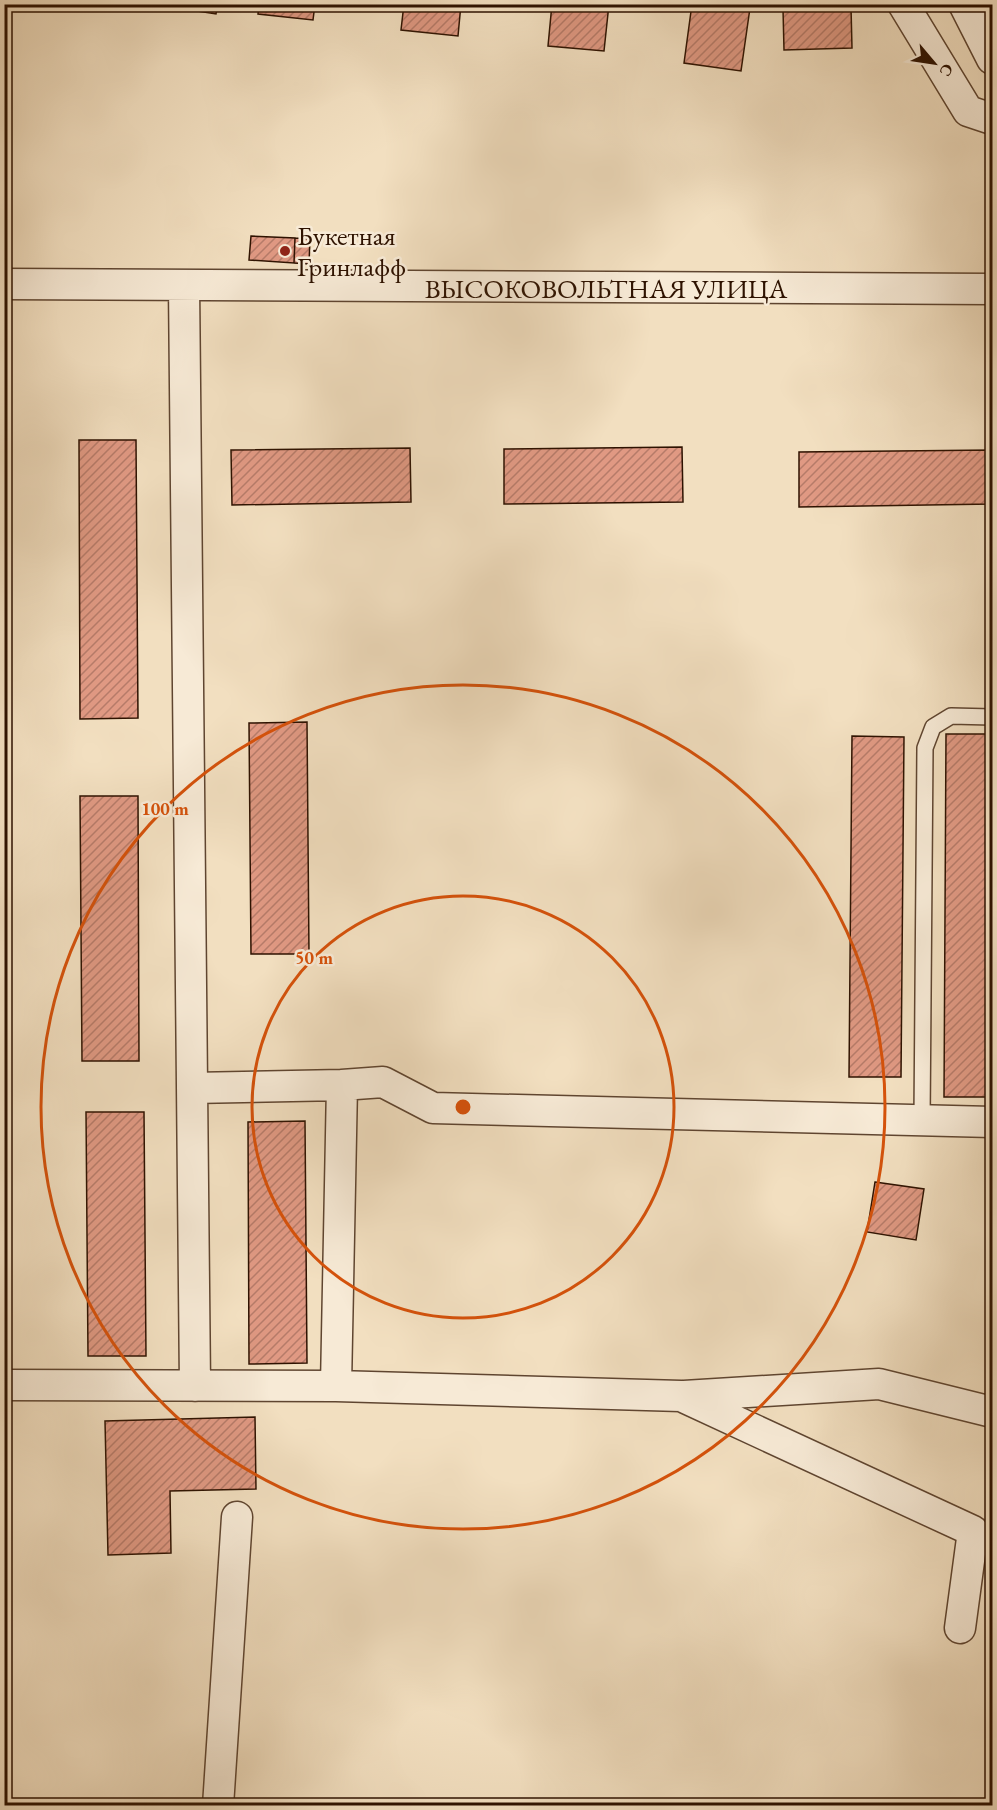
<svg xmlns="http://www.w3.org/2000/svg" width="997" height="1810" font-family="'EB Garamond',serif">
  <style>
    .building { fill: url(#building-hatch); stroke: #2e1200; stroke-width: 1.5 }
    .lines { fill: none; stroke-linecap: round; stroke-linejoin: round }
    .service-casing { stroke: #5f4530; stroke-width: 18 }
    .minor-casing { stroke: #5f4530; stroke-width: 33 }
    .service { stroke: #f7ead6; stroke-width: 15 }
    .minor { stroke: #f7ead6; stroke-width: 30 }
    .ring { fill: none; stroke: #d5520b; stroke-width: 3 }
    .poi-dot { fill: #8f2418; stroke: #f7ead6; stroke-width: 2 }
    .labels { text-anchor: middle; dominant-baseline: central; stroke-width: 5; stroke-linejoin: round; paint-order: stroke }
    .poi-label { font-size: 27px; fill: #2e1200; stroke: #f7ead6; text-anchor: start }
    .street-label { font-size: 27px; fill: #2e1200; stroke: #f7ead6 }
    .centre { fill: #d5520b; stroke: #f7ead6; stroke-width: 3 }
    .ring-label { font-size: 18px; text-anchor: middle; font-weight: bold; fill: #d5520b; stroke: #f7ead6; stroke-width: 5; stroke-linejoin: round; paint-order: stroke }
  </style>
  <defs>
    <pattern id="building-hatch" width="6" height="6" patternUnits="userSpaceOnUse" patternTransform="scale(1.5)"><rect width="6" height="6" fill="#e09983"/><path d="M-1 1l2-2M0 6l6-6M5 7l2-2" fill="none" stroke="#b67b69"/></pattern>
  </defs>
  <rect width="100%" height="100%" fill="#f2dfc0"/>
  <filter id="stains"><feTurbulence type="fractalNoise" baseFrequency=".00333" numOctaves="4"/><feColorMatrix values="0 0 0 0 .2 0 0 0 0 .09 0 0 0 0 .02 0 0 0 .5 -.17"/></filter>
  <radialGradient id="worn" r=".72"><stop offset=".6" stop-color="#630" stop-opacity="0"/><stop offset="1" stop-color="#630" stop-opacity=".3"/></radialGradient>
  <!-- building -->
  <path class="building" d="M152,4H218L216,14Z
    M259,4H315L313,20L258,14Z
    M404,4H461L458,36L401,30Z
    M552,4H609L604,51L548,46Z
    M692,4H721L750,8L741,71L684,63Z
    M851,7L852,48L784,50L783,9Z
    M251,236L295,238L294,263L249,260Z
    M295,238L310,239L309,264L294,263Z
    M79,440H136L138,718L80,719Z
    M682,447L683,502L504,504V449Z
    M410,448L411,502L232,505L231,450Z
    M992,450V504L799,507V452Z
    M307,722L309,954H251L249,723Z
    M946,734H992V1097H944Z
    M852,736L904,737L901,1077H849Z
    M80,796H138L139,1061H82Z
    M86,1112H144L146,1356H88Z
    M305,1121L307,1363L249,1364L248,1122Z
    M875,1182L924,1189L916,1240L867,1232Z
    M255,1417L256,1489L170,1491L171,1553L108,1555L105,1421Z"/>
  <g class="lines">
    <!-- service casing -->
    <g class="service-casing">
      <path id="service" d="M922,1120L925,748L933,727L951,716L992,717"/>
    </g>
    <!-- minor casing -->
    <g class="minor-casing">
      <path id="minor" d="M903,4L968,111L992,119
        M964,4L992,59
        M4,284L992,289
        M184,285L195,1386
        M192,1088L342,1085
        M4,1385L336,1386L681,1396L973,1531L960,1628
        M336,1386L342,1085L383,1082L433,1108L992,1122
        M684,1396L879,1384L992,1412
        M218,1806L237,1517"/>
    </g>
    <!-- service -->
    <use href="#service" class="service"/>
    <!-- minor -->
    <use href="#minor" class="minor"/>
  </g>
  <!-- distance rings -->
  <g class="ring">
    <circle cx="463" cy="1107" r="211"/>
    <circle cx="463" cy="1107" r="422"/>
  </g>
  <!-- markers -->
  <circle class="poi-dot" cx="285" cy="251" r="6"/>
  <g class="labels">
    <!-- poi labels -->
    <g class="poi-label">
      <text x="297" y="235">Букетная<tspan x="297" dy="31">Гринлафф</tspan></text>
    </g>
    <!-- street labels -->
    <g class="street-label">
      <text x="606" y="288">ВЫСОКОВОЛЬТНАЯ УЛИЦА</text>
    </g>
  </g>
  <circle cx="463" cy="1107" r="9" class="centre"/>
  <g class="ring-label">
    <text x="165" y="815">100 m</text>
    <text x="314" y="964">50 m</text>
  </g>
  <!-- margin -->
  <rect width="997" height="1810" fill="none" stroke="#f2dfc0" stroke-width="24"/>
  <rect x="6" y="6" width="985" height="1798" fill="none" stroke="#2e1200" stroke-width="3"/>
  <rect x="12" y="12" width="973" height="1786" fill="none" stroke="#2e1200" stroke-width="1.5"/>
  <!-- north arrow -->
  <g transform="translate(934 63) rotate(119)" stroke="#f7ead6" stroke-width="4.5" paint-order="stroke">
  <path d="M0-4.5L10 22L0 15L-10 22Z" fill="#2e1200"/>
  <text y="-9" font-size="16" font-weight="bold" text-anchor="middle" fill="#2e1200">С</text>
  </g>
  <rect width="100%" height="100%" filter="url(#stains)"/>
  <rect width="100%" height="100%" fill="url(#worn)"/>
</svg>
